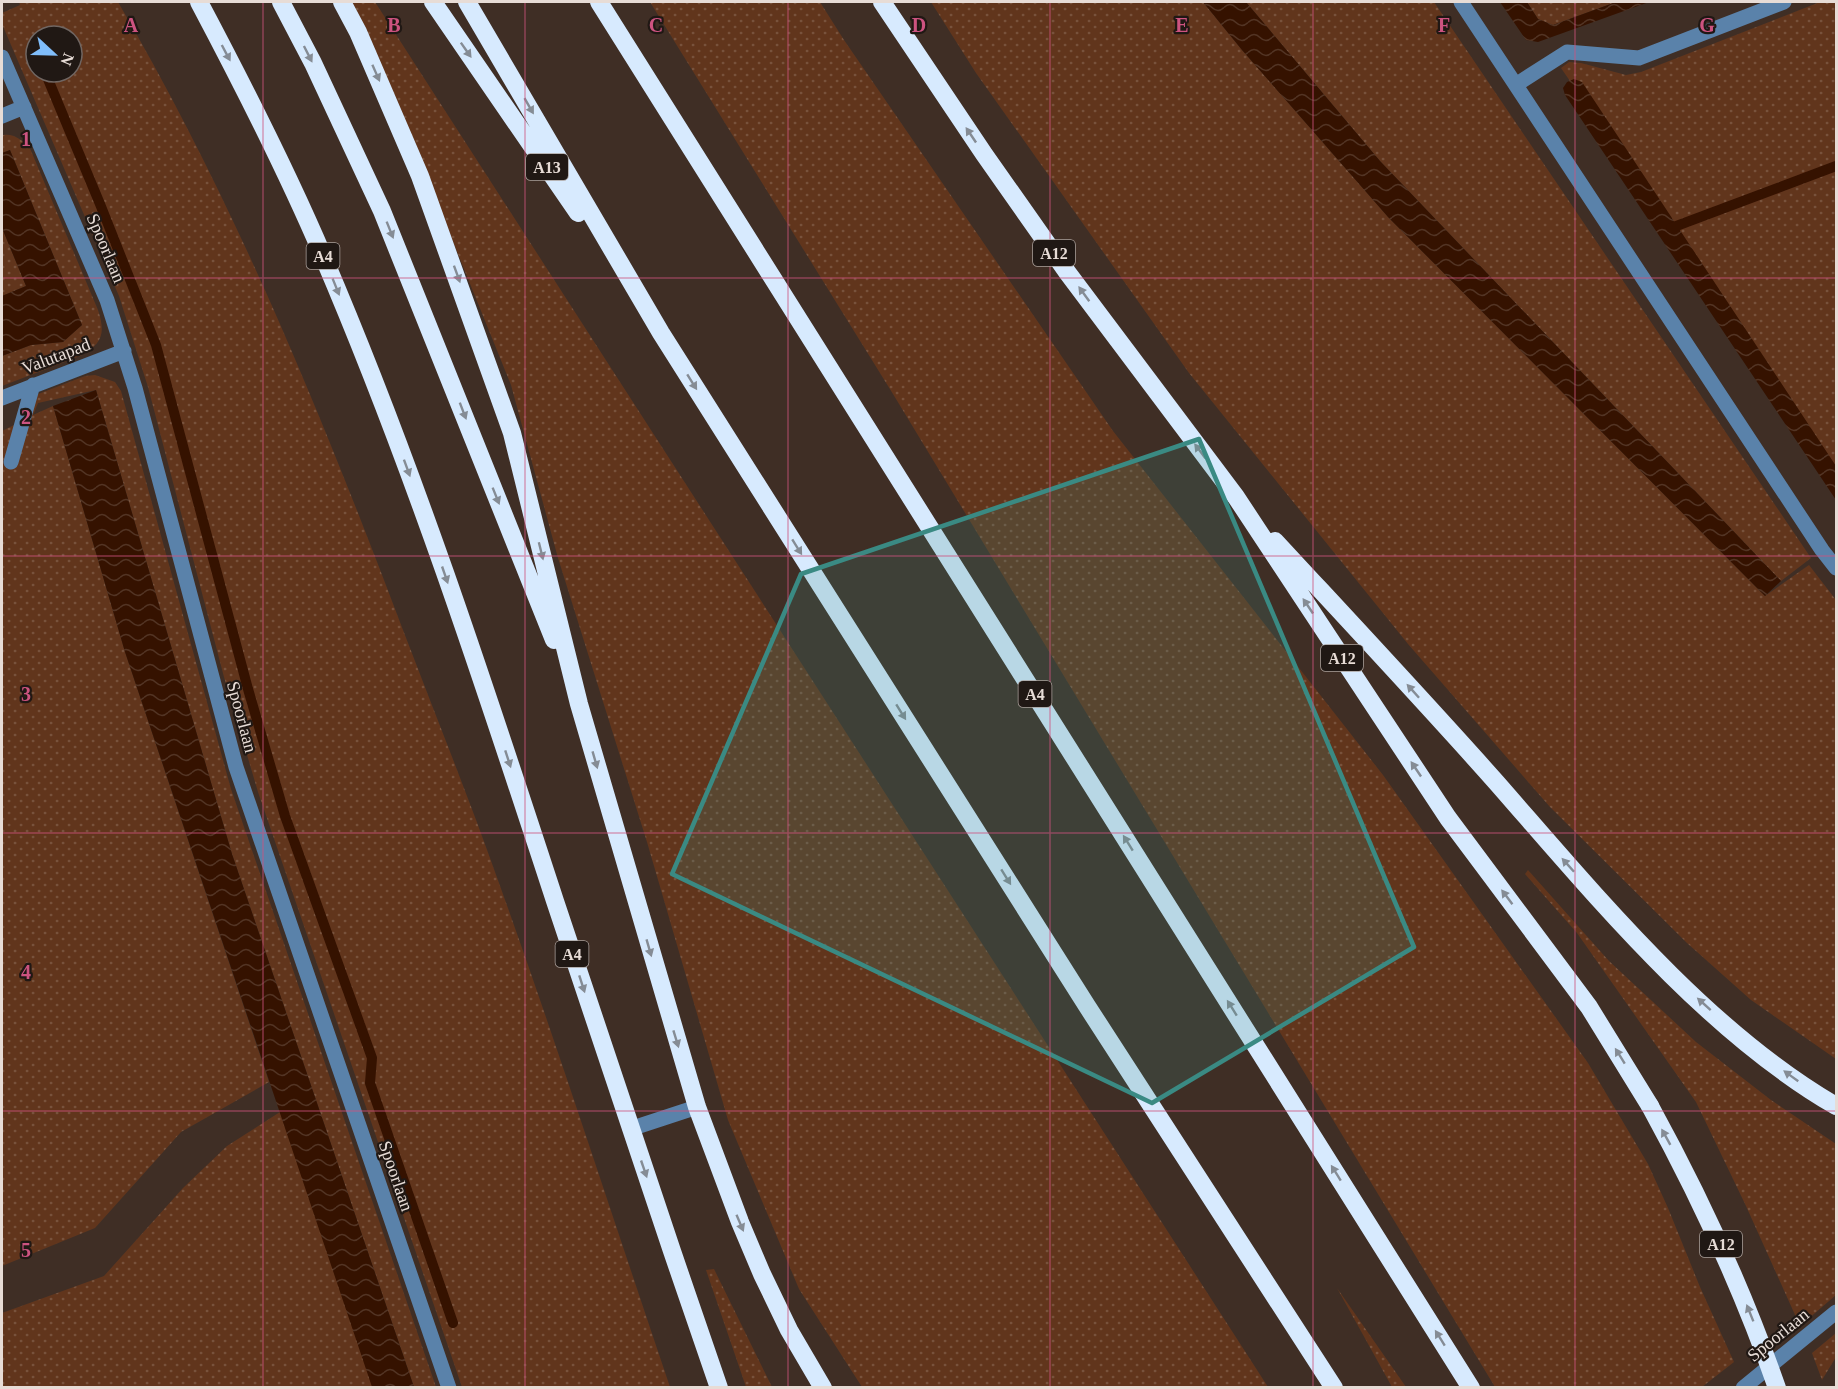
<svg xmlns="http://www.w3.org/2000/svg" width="1838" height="1389" font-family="Georgia,serif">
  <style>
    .grass { fill: url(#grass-dots); fill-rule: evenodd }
    .water { fill: url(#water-waves) }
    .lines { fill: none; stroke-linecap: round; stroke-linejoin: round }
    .stream { stroke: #351200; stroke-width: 10 }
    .minor { stroke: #5a82aa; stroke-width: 15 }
    .highway { stroke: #d7eafe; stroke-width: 18 }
    .highway-bridge { stroke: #d7eafe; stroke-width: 18 }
    .oneway { fill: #858c95 }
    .marked { fill: #3a8a83; fill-opacity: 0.2; stroke: #3a8a83; stroke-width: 4.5; stroke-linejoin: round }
    .grid { fill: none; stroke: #cd5380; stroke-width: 1.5; stroke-opacity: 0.55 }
    .labels { text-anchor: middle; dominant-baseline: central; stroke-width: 4.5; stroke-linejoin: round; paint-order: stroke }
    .shield { fill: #201814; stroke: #aba19c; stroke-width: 1.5 }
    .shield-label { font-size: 16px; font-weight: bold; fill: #e7dcd6 }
    .street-label { font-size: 18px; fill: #e7dcd6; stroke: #201814 }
    .grid-label { font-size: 20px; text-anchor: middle; font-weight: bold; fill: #cd5380; stroke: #201814; stroke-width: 4.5; stroke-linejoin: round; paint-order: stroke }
  </style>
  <defs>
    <pattern id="grass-dots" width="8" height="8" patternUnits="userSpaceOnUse" patternTransform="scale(1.5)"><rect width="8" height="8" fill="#61351c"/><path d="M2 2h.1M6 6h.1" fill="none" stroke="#78523c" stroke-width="1.8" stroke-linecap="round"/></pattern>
    <pattern id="water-waves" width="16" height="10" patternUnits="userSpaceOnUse" patternTransform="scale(1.5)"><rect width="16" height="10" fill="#351200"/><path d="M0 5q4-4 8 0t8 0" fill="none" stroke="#523424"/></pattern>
  </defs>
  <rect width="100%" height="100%" fill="#3f2e25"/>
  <!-- grass -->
  <path class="grass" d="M19,2H118C235,202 321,413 403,630C435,714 469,798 499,883C559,1050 613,1219 670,1387H462L258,792L224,677L148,387L119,296L2,24V13L20,5ZM36,36H72V72H36Z
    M345,2H375L1268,1387H862L799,1289L728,1120L647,842L558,558L511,385L411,138Z
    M650,2H820L844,40L1113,431L1383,775L1588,1063L1648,1164L1668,1208L1700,1287L1734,1362L1702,1387H1495L893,394Z
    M931,2H1203L1242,50L1388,217L1765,596L1809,565L1836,600V1059L1751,1000L1687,943L1550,807L1408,644L1189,373L976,73Z
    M1246,2H1434L1811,558L1781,581L1380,161Z
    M1527,2H1616L1553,25L1538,19Z
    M1820,2H1836V467L1561,68L1569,62L1581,63L1626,75L1641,72Z
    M2,131L3,135C14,133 21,140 29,146L98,310C106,334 102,344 80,356L2,386V356L31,345L63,342L82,325L10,150L2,153Z
    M2,228L26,286L2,296Z
    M95,375L115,382L121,391L231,789L436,1387H414L232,854L96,390L38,403L33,415L53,406L125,652L269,1082L181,1132L95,1228L2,1266V431L32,416L33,396L85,376Z
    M1528,870L1609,961L1696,1042L1771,1100L1836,1144V1295L1800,1326L1746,1206L1696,1102L1577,933L1525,874Z
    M280,1112L373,1387L2,1388V1313L104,1276L183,1188L227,1146Z
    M714,1269L772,1387H746L706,1270Z
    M1337,1288L1406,1387H1392Z
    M1836,1333V1357L1822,1380L1812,1353Z"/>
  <!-- water -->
  <path class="water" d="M1203,2H1246L1380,161L1781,581L1765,596L1388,217L1242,50Z
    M1500,2H1527L1538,19L1553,25L1616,2H1649L1538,42L1526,40Z
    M1574,79L1582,82L1836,466V500L1565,95L1563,88L1567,82Z
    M10,150L82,325L63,342L31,345L2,356V296L26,286L2,228V153Z
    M96,390L232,854L414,1387H372L125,652L53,406Z"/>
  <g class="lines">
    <!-- stream -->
    <path class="stream" d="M45,72L100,204L156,345L248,689L285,816L372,1058L370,1083L453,1323
      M1671,228L1836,166"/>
    <!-- minor -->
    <path class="minor" d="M1461,2L1822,550L1836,568
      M2,57L107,300L135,388L236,767L449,1388
      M1517,84L1567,52L1639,58L1784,2
      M2,116L24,107
      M2,398L124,351
      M11,462L33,385
      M630,1129L697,1107
      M1743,1388L1836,1312"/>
    <!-- highway -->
    <path class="highway" d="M199,2C243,85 286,169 323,256C413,466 484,684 555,901C608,1063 663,1226 719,1388
      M281,2L313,63L382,211L554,640
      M342,2L358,32L420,176L512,433L579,704L697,1107L740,1222L762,1274L789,1330L823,1388
      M433,2L578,213
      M467,2L661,333L1087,1006L1334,1388
      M599,2L1471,1388
      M882,2L984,154L1067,272L1236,497L1448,818L1589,1007L1650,1106
      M1275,541C1349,621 1424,701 1496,782C1595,895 1706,1031 1836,1106"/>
    <!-- highway-bridge -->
    <path class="highway-bridge" d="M1650,1106C1701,1199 1742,1287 1777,1388"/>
  </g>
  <!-- one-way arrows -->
  <defs><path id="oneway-solid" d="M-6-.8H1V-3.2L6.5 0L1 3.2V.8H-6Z" transform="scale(1.5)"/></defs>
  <g class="oneway">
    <use href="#oneway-solid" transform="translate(466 50) rotate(55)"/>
    <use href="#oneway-solid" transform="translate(226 53) rotate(62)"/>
    <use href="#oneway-solid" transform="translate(308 54) rotate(63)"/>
    <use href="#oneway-solid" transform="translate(376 73) rotate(66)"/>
    <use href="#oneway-solid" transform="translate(529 106) rotate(60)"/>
    <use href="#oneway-solid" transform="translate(971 135) rotate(-124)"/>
    <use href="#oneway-solid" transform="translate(390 230) rotate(68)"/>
    <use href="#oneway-solid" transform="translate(457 274) rotate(70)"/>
    <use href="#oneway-solid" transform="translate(336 287) rotate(68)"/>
    <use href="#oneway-solid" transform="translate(1084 294) rotate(-126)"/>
    <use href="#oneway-solid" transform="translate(692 382) rotate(58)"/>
    <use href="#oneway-solid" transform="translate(463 411) rotate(69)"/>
    <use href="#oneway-solid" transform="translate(1200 451) rotate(-127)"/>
    <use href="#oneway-solid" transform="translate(407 468) rotate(70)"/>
    <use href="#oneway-solid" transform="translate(496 496) rotate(68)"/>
    <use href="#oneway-solid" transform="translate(797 547) rotate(58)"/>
    <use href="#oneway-solid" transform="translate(541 551) rotate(76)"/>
    <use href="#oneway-solid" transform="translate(445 575) rotate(71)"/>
    <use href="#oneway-solid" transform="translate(1308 606) rotate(-124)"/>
    <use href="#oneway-solid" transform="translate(1413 691) rotate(-132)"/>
    <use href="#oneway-solid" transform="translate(901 712) rotate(58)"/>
    <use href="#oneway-solid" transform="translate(508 759) rotate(72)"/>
    <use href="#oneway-solid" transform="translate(595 760) rotate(74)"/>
    <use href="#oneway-solid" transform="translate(1416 769) rotate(-124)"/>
    <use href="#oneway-solid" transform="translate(1128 843) rotate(-122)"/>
    <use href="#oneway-solid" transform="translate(1568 865) rotate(-132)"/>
    <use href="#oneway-solid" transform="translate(1006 877) rotate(58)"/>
    <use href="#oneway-solid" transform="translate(1507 897) rotate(-127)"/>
    <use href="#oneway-solid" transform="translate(649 948) rotate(74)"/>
    <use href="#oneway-solid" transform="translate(582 984) rotate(72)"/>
    <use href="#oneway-solid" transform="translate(1704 1004) rotate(-138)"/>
    <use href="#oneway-solid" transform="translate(1232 1008) rotate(-122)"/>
    <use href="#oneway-solid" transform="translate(676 1039) rotate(73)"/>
    <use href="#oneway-solid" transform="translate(1620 1056) rotate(-122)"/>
    <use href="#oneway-solid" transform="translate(1791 1076) rotate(-144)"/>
    <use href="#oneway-solid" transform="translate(1666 1137) rotate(-119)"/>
    <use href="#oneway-solid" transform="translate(644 1169) rotate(71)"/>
    <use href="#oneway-solid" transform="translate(1336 1173) rotate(-122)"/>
    <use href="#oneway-solid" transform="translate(740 1223) rotate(67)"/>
    <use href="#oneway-solid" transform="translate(1750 1313) rotate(-112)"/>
    <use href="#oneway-solid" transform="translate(1440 1338) rotate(-122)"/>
  </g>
  <!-- marked area -->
  <path class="marked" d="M1199,439L1414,947L1152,1103L672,874L801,574Z"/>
  <!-- grid -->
  <path class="grid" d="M263,2V1388M525,2V1388M788,2V1388M1050,2V1388M1313,2V1388M1575,2V1388M2,278H1836M2,556H1836M2,833H1836M2,1111H1836"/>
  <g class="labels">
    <!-- shield labels -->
    <g class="shield">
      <rect x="526" y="154" width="42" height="26" rx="4.5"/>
      <rect x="1033" y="240" width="42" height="26" rx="4.5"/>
      <rect x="306.5" y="243" width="33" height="26" rx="4.5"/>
      <rect x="1321" y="645" width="42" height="26" rx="4.5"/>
      <rect x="1018.5" y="681" width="33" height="26" rx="4.5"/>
      <rect x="555.5" y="941" width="33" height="26" rx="4.5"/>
      <rect x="1700" y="1231" width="42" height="26" rx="4.5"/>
    </g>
    <g class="shield-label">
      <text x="547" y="167">A13</text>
      <text x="1054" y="253">A12</text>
      <text x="323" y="256">A4</text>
      <text x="1342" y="658">A12</text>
      <text x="1035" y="694">A4</text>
      <text x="572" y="954">A4</text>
      <text x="1721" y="1244">A12</text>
    </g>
    <!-- street labels -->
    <g class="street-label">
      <text transform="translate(106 248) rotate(67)">Spoorlaan</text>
      <text transform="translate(56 356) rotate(-21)">Valutapad</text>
      <text transform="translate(242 717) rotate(75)">Spoorlaan</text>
      <text transform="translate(396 1176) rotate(71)">Spoorlaan</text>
      <text transform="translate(1778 1335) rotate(-39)">Spoorlaan</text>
    </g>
  </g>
  <g class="grid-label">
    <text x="131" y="32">A</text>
    <text x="394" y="32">B</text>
    <text x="656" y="32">C</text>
    <text x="919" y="32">D</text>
    <text x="1182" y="32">E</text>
    <text x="1444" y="32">F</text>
    <text x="1707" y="32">G</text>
    <text x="26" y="146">1</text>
    <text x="26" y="424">2</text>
    <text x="26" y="701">3</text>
    <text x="26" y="979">4</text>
    <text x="26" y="1257">5</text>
  </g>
  <!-- border -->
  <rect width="1838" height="1389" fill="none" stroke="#e7dcd6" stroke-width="6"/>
  <!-- north arrow -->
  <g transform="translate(54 54) rotate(112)"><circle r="28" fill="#201814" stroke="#706662" stroke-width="1.5"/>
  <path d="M0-4.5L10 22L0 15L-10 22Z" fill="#80bdfa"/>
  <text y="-9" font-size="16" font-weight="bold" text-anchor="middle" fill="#e7dcd6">N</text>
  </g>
</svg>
